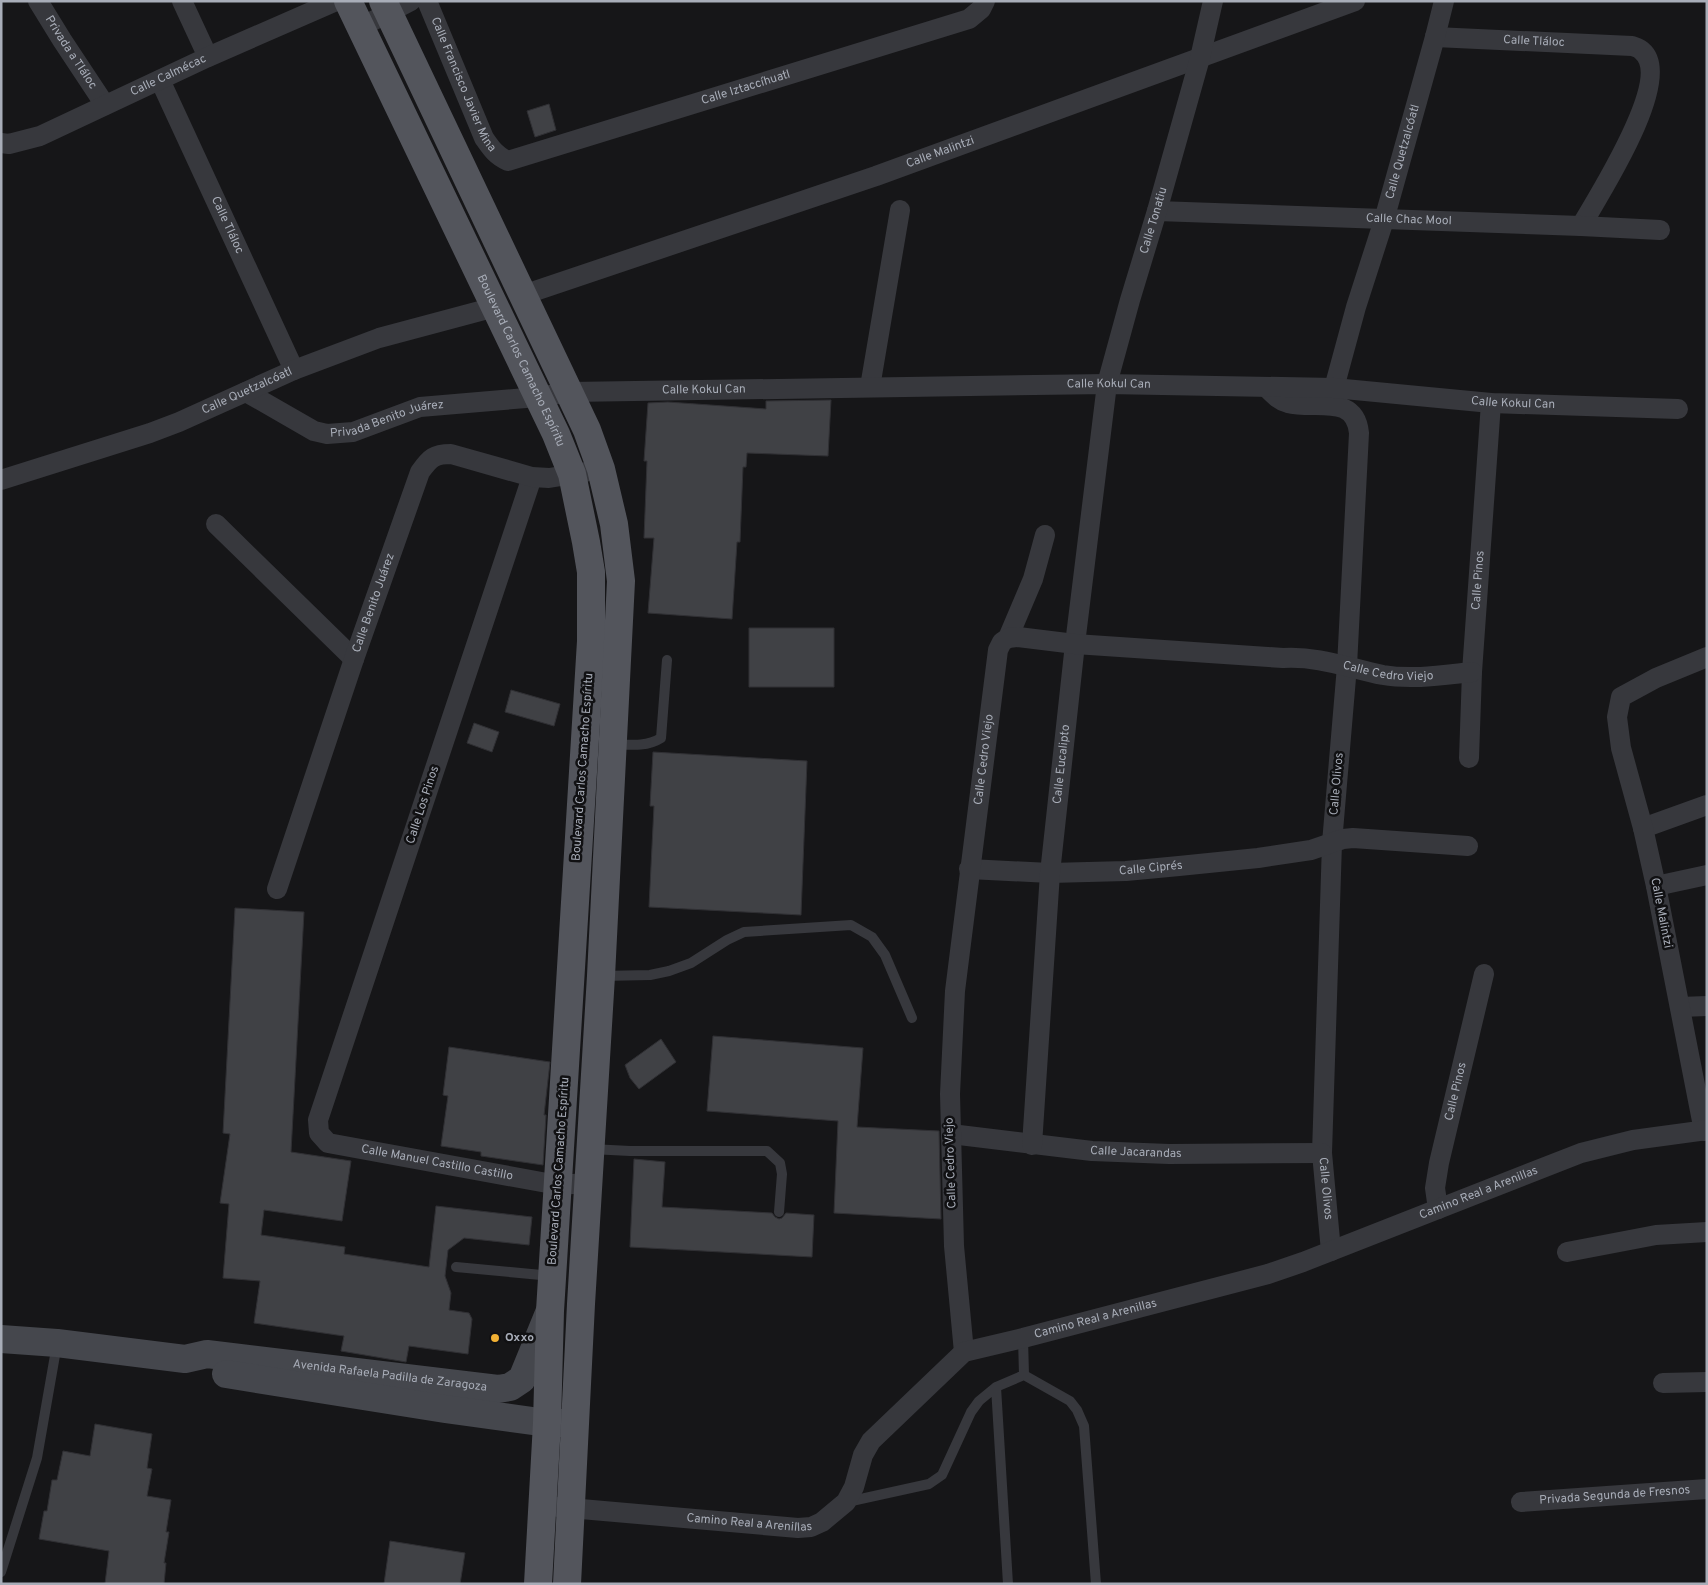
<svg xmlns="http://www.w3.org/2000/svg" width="1708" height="1585" font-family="Overpass,sans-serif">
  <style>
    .building { fill: #404145; stroke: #303034 }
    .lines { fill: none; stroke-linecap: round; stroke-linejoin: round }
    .service { stroke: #37383d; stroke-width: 10 }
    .minor { stroke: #37383d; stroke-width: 20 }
    .secondary { stroke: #45474d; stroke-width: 28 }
    .primary { stroke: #53555c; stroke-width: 28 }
    .poi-dot { fill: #f2b134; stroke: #111113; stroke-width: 2 }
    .labels { text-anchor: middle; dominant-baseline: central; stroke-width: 5; stroke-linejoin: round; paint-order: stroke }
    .street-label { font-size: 12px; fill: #a8adb8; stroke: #111113 }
    .poi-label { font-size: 12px; font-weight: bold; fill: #a8adb8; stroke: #111113; text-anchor: start }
  </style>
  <rect width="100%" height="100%" fill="#161618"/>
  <!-- building -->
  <path class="building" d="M549,104L556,130L535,137L527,111Z
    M831,400L828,456L747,453L746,467H743L740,542H737L732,619L648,613L654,538H644L647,461H644L648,403L668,402L766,409V401Z
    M749,628H834V687H749Z
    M511,690L560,704L554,726L505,712Z
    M474,723L499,732L492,752L467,743Z
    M653,752L807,761L801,915L649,907L654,806H650Z
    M235,908L304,912L291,1152L351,1161L342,1221L264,1210L261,1235L345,1247L344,1254L429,1267L436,1206L532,1217L529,1245L464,1238L448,1250L445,1276L451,1293L449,1310L469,1313L472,1319L468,1354L409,1346L406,1362L341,1351L344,1336L254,1323L260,1281L223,1278L229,1204L220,1203L230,1134L223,1133Z
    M713,1036L863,1048L857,1127L939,1131L941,1219L834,1213L838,1121L707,1111Z
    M661,1039L676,1062L639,1089L630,1078L625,1065Z
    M449,1047L550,1062L544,1115H546L543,1165L481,1156V1152L441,1146L448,1096L443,1095Z
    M634,1159L665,1162L662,1207L772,1213L775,1217L779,1219L782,1218L786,1213L814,1215L812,1257L630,1247Z
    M95,1424L152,1434L147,1468L152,1469L147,1496L171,1500L166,1532H169L164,1563H166L164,1584H105L109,1551L39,1539L44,1511H47L52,1480H57L63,1451L90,1456Z
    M390,1541L465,1553L460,1584H384Z"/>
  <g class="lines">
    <!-- service -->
    <path class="service" d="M615,744C631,745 647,747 661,738L667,660
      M602,976L650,975L669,971L691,963L727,940L744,932L851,925L872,937L885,955L912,1018
      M591,1149L630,1151H767L780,1163L782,1174L779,1212
      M456,1267L552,1276
      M1024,1375L1070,1401L1077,1410L1084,1426L1096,1584
      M847,1502L929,1484L942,1475L971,1412L979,1401L996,1387
      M1,1572L37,1458L57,1344
      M1008,1584L996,1387L1024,1375L1023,1338"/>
    <!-- minor -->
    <g class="minor">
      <path id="s1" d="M38,1L62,40L105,105"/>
      <path d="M182,1L208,57"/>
      <path id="s2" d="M427,1L484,138C491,148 496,156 508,161L969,19L981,9L985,1"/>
      <path d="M361,27L411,1"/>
      <path id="s3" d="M1435,37L1632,46C1635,47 1640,48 1642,51C1675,78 1597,198 1581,226"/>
      <path id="s4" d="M160,80L294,370"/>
      <path id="s5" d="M1,143L9,144L40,136L208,57L336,1"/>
      <path id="s6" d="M1157,211L1581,226L1660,230"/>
      <path id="s7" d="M523,295L876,176L1355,1"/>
      <path d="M870,387L900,210"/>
      <path id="s8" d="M1266,387C1273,394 1278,400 1288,403C1315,410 1355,393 1359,433L1347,666L1332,843L1322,1153L1331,1251"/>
      <path id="s9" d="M1334,388L1356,307L1384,220L1435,37L1444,1"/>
      <path id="s10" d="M246,392L314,431L327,434L353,432L420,407L538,397L570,392L1107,384L1334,388L1491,403L1678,409"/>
      <path id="s11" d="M532,477L318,1120L319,1133L328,1143L558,1185L588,1183"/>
      <path id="s12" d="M1,480L150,433L179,422L294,370L379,338L495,307"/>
      <path d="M216,524L354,659"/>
      <path d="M1008,638L1033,579L1045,535"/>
      <path id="s13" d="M1469,758L1472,672L1491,403"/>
      <path d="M1643,828L1707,805"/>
      <path id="s14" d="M969,869L1050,873L1126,871L1179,866L1258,858L1311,850L1343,839L1353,838L1468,846"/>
      <path d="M1656,886L1707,875"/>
      <path id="s15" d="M277,889L354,659L420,472C430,458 434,454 451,454L532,477L549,478L586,472"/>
      <path d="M1680,1007L1707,1006"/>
      <path d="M1704,1131L1656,886L1643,828L1621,748L1617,717L1621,697L1656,678L1707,657"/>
      <path id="s16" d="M951,1134L1092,1151L1169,1154L1322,1153"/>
      <path id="s17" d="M1032,1145L1050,873L1075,644L1107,384L1130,300L1157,211L1200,58L1213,1"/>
      <path id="s18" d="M1438,1209L1435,1188L1439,1163L1484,974"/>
      <path d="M1567,1252L1656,1235L1707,1232"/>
      <path id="s19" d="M964,1352L954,1246L950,1094L955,991L998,650L1002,642L1008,638L1018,637L1075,644L1283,658C1320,656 1348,668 1383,675C1412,680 1443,675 1472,672"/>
      <path d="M1663,1383L1707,1382"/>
      <path id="s20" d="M1521,1502L1707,1489"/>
      <path id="s21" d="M558,1507L798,1528L811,1527L822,1522L846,1502L854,1487L863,1455L871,1441L964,1352L1023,1338L1268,1274L1303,1262L1581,1153L1633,1140L1707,1130"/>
    </g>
    <!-- secondary -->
    <g class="secondary">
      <path id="s22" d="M1,1339L57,1343L185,1359L207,1354L498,1389L510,1387L522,1379L549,1313"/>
      <path d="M226,1374L445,1409L547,1423H571"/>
    </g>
    <!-- primary -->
    <g class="primary">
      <path id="s23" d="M348,1L556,434L572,474L586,542L591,572V641L550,1311L547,1423L538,1584"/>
      <path d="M383,1L587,430L601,469L614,524L621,581L601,976L581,1304L567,1584"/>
    </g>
  </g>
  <!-- markers -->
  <circle class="poi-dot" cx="495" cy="1338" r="5"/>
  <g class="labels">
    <!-- street labels -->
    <g class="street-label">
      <text stroke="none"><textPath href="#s3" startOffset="99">Calle Tláloc</textPath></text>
      <text stroke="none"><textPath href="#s1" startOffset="61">Privada a Tláloc</textPath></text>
      <text stroke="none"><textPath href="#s5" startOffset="182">Calle Calmécac</textPath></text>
      <text stroke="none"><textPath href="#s2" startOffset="91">Calle Francisco Javier Mina</textPath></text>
      <text stroke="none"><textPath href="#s2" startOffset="431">Calle Iztaccíhuatl</textPath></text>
      <text stroke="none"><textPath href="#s9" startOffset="246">Calle Quetzalcóatl</textPath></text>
      <text stroke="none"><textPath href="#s7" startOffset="441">Calle Malintzi</textPath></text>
      <text stroke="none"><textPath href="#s17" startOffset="935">Calle Tonatiu</textPath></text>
      <text stroke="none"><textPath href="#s6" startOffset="252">Calle Chac Mool</textPath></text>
      <text stroke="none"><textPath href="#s4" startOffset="160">Calle Tláloc</textPath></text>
      <text stroke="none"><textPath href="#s23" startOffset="399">Boulevard Carlos Camacho Espíritu</textPath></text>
      <text stroke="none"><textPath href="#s10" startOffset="879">Calle Kokul Can</textPath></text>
      <text stroke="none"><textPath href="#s10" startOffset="474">Calle Kokul Can</textPath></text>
      <text stroke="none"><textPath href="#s12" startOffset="262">Calle Quetzalcóatl</textPath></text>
      <text stroke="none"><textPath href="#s10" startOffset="1284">Calle Kokul Can</textPath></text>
      <text stroke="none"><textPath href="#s10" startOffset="154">Privada Benito Juárez</textPath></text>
      <text stroke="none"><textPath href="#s13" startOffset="178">Calle Pinos</textPath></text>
      <text stroke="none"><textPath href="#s15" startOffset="302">Calle Benito Juárez</textPath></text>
      <text stroke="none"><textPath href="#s19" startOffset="1104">Calle Cedro Viejo</textPath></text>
      <text stroke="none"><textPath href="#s19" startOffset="595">Calle Cedro Viejo</textPath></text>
      <text stroke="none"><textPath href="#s17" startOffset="382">Calle Eucalipto</textPath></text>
      <text transform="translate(583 767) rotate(-86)">Boulevard Carlos Camacho Espíritu</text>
      <text transform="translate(1337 784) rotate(-85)">Calle Olivos</text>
      <text transform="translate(423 805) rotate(-72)">Calle Los Pinos</text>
      <text stroke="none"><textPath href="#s14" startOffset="182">Calle Ciprés</textPath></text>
      <text transform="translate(1661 913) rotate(79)">Calle Malintzi</text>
      <text stroke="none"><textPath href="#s18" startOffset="120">Calle Pinos</textPath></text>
      <text stroke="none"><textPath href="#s16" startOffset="186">Calle Jacarandas</textPath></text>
      <text stroke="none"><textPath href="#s11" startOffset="815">Calle Manuel Castillo Castillo</textPath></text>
      <text transform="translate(951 1163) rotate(-92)">Calle Cedro Viejo</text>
      <text transform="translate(559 1171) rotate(-86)">Boulevard Carlos Camacho Espíritu</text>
      <text stroke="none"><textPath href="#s8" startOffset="871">Calle Olivos</textPath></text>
      <text stroke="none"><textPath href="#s21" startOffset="1032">Camino Real a Arenillas</textPath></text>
      <text stroke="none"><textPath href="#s21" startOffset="628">Camino Real a Arenillas</textPath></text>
      <text stroke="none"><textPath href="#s22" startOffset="392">Avenida Rafaela Padilla de Zaragoza</textPath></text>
      <text stroke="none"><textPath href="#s20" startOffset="94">Privada Segunda de Fresnos</textPath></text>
      <text stroke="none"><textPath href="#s21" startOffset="192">Camino Real a Arenillas</textPath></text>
    </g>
    <!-- poi labels -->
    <g class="poi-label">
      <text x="505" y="1338">Oxxo</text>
    </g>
  </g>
  <!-- border -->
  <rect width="1708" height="1585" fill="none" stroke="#a8adb8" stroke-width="5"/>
</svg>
